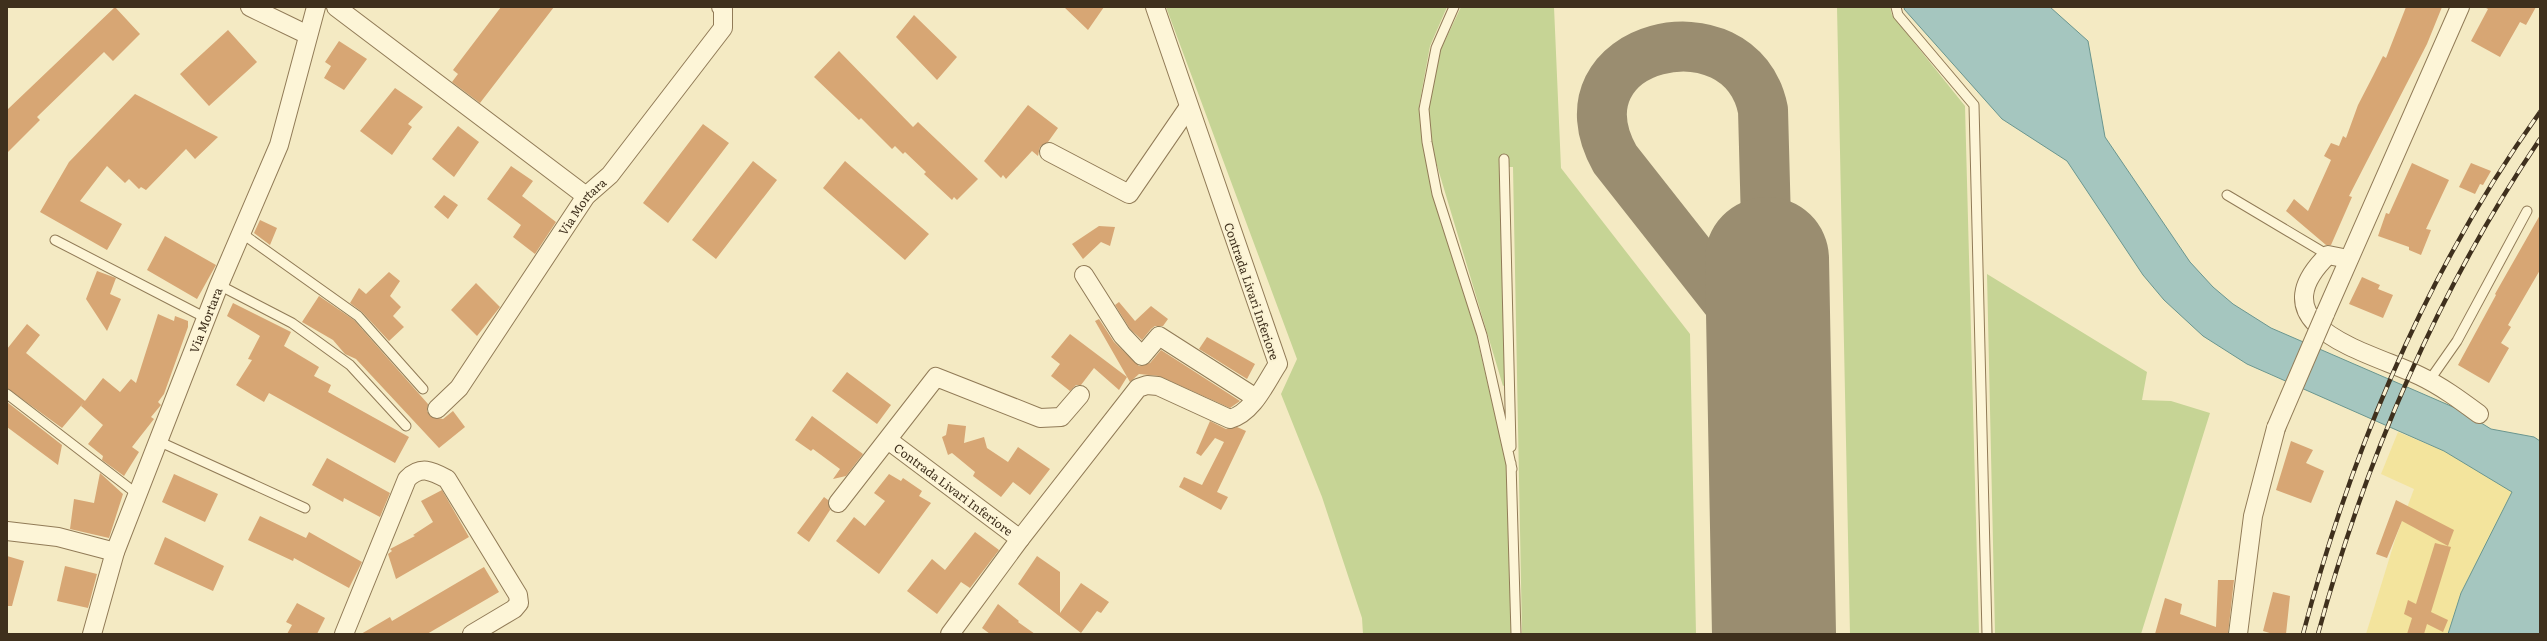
<svg xmlns="http://www.w3.org/2000/svg" width="2547" height="641" font-family="Literata,serif">
  <style>
    .green { fill: #c6d495 }
    .sand { fill: #f3e49d }
    .water { fill: #a5c6bf; stroke: #6a968f }
    .lines { fill: none; stroke-linecap: round; stroke-linejoin: round }
    .taxiway { stroke: #9a8d70; stroke-width: 50 }
    .runway { stroke: #9a8d70; stroke-width: 124 }
    .building { fill: #d7a674 }
    .lane-casing { stroke: #917b57; stroke-width: 11 }
    .street-casing { stroke: #917b57; stroke-width: 20 }
    .lane { stroke: #fdf5d7; stroke-width: 9 }
    .street { stroke: #fdf5d7; stroke-width: 18 }
    .rail-casing { stroke: #3f301d; stroke-width: 4.5 }
    .rail { stroke: #faf2d3; stroke-width: 3; stroke-dasharray: 9; stroke-linecap: butt }
    .street-bridge-casing { stroke: #917b57; stroke-width: 20; stroke-linecap: butt }
    .street-bridge { stroke: #fdf5d7; stroke-width: 18 }
    .labels { text-anchor: middle; dominant-baseline: central; stroke-width: 3.5; stroke-linejoin: round; paint-order: stroke }
    .street-label { font-size: 12px; fill: #3f301d; stroke: #faf2d3 }
  </style>
  <rect width="100%" height="100%" fill="#f4eac3"/>
  <!-- green -->
  <path class="green" d="M1166,7H1447L1430,46L1419,106L1432,194L1476,333L1507,468L1511,634H1363L1362,618L1322,497L1281,394L1297,359Z
    M1461,7H1554L1561,168L1690,334L1696,634H1522L1513,167H1500L1505,385L1503,386L1430,142L1428,108L1441,49Z
    M1837,7H1890L1892,15L1965,106L1979,634H1850Z
    M1987,274L2147,372L2142,400L2171,401L2210,413L2141,634H1995Z"/>
  <!-- sand -->
  <path class="sand" d="M2398,432L2444,451L2514,493L2461,593L2448,634H2366L2395,540L2414,489L2381,474Z"/>
  <!-- water -->
  <path class="water" d="M1905,7H2050L2088,41L2105,137L2190,262L2213,287L2233,304L2271,328L2460,410L2491,429L2534,437L2540,441V634H2448L2461,593L2512,492L2444,451L2247,364L2203,336L2164,300L2143,275L2067,161L2002,119L1904,9Z"/>
  <g class="lines">
    <!-- taxiway -->
    <path class="taxiway" d="M1767,259L1763,110C1741,0 1551,44 1615,159L1745,324L1761,355L1769,387"/>
    <!-- runway -->
    <path class="runway" d="M1767,259L1774,634"/>
  </g>
  <!-- building -->
  <path class="building" d="M115,7L140,34L113,61L104,52L37,117L40,120L7,153V110Z
    M501,7H554L480,103L452,82L458,74L453,70Z
    M1064,7H1104L1088,30Z
    M2406,7H2442L2427,44L2349,196L2352,197L2331,245H2326L2286,211L2294,199L2308,211L2331,160L2324,156L2331,143L2339,146L2343,136L2346,138L2358,105L2373,76L2383,56L2386,58Z
    M2484,7H2536L2526,25L2520,22L2500,57L2471,41L2488,9Z
    M914,15L957,57L937,80L896,37Z
    M228,30L257,62L209,106L180,74Z
    M339,41L367,59L344,90L324,78L331,66L325,62Z
    M839,51L913,127L918,122L978,179L957,200L954,197L952,200L924,174L926,172L905,152L903,154L895,146L892,149L861,118L859,120L814,77Z
    M395,88L423,107L408,124L412,127L392,155L360,131Z
    M135,94L218,137L195,159L186,149L146,190L141,187L139,189L129,179L125,183L107,166L80,201L122,224L107,250L40,212L69,162Z
    M1028,105L1058,128L1048,142L1040,147L1038,156L1032,151L1006,179L1003,175L1001,178L984,161Z
    M703,124L729,143L668,223L643,203Z
    M458,126L479,142L454,177L432,159Z
    M753,161L777,180L716,259L692,240Z
    M845,161L929,234L905,260L823,188Z
    M2412,163L2449,180L2426,229L2431,230L2421,255L2409,250V247L2378,236L2386,213L2389,214Z
    M2471,163L2491,171L2483,185L2480,184L2475,194L2459,187Z
    M511,166L533,181L522,196L556,222L535,254L513,237L521,225L487,199Z
    M444,195L458,205L448,219L434,207Z
    M2540,215V270L2508,325L2511,327L2501,343L2509,348L2489,383L2458,365L2496,295L2495,294Z
    M260,220L277,228L270,245L254,233Z
    M1099,226L1115,227L1110,246L1101,242L1083,259L1072,244Z
    M165,236L216,265L197,299L147,270Z
    M97,271L116,278L110,294L121,299L107,331L86,299Z
    M389,272L400,281L390,296L401,307L393,316L404,327L389,341L362,312L350,303L359,288L366,294Z
    M2362,277L2380,285L2378,289L2393,295L2383,318L2349,304Z
    M476,283L500,307L477,336L451,310Z
    M319,296L354,320L428,404L427,411L430,416L443,419L453,411L465,427L439,448L356,359L345,354L333,340L302,322Z
    M1119,302L1135,321L1151,306L1168,319L1163,326H1155L1151,329L1142,340L1130,329L1115,305Z
    M233,303L291,332L284,346L319,367L314,376L331,385L328,392L409,437L395,463L269,393L264,402L236,385L252,360L248,359L260,336L227,316Z
    M158,314L174,321L175,316L188,321V327L164,394L158,402L161,405L151,417L154,419L132,447L139,452L124,476L102,460L103,456L88,444L103,425L81,406L103,378L120,392L131,379L136,383Z
    M1099,319L1114,342L1139,366L1150,363L1161,350L1240,401L1230,408L1159,376L1139,374L1130,382L1095,321Z
    M27,324L40,335L26,353L85,401L62,428L7,388V349Z
    M1070,334L1127,377L1119,390L1094,368L1081,385H1076L1070,391L1051,376L1060,364L1051,357Z
    M1207,337L1255,364L1247,379L1199,349Z
    M847,372L891,405L877,424L832,391Z
    M7,402L62,445L58,465L7,427Z
    M812,416L863,454L846,476L833,479L840,469L813,449L811,451L795,440Z
    M1210,421L1226,429L1237,427L1246,431L1217,492L1228,497L1221,510L1179,487L1184,477L1202,485L1224,442L1215,438L1201,456L1196,453Z
    M948,424L966,426L964,443L984,437L987,448L1008,462L1018,447L1050,469L1030,495L1013,482L1001,497L973,476L975,472L952,453L948,455L942,437L946,435Z
    M2291,441L2313,450L2306,463L2324,471L2311,503L2276,490Z
    M327,458L390,493L380,517L344,498L343,502L312,485Z
    M100,473L123,494L109,538L70,529L74,499L94,503Z
    M174,474L218,494L205,522L162,502Z
    M889,474L901,481L903,478L922,491L919,496L931,503L879,574L836,541L854,517L865,526L885,501L874,493Z
    M442,490L469,537L396,579L388,554L392,551L390,549L415,536L413,535L433,522L421,501Z
    M824,497L828,500L830,510L809,542L797,533Z
    M2396,500L2454,530L2448,546L2402,521L2387,558L2376,554Z
    M260,516L306,538L309,532L362,562L349,588L294,558L293,561L248,540Z
    M975,532L999,550L970,588L961,582L937,614L907,591L932,559L945,570Z
    M165,537L224,566L213,591L154,564Z
    M2435,543L2451,547L2431,612L2448,620L2443,632L2427,624L2424,634H2407L2412,618L2404,614L2408,600L2416,604Z
    M7,556L24,561L12,606H7Z
    M1037,556L1060,572V613L1081,583L1109,602L1101,613L1097,611L1081,633L1018,584Z
    M65,566L97,574L88,608L57,601Z
    M484,567L499,592L427,634H361L390,617L392,621Z
    M2218,580H2234L2228,634H2155L2165,598L2182,604L2180,614L2216,627Z
    M2273,592L2290,596L2286,634H2273L2263,631Z
    M297,603L325,618L317,634H287L292,625L286,622Z
    M998,604L1019,621L1018,622L1035,634H990L982,628Z"/>
  <g class="lines">
    <!-- lane casing -->
    <g class="lane-casing">
      <path id="lane" d="M1454,7L1436,48L1424,109L1427,142L1437,194L1482,335L1512,469
        M1896,7L1898,15L1974,105L1987,634
        M1504,159L1511,447
        M2227,195L2328,255
        M240,232L358,316L423,389
        M55,240L206,318
        M219,285L292,323L350,365L406,426
        M2429,381L2457,341L2527,211
        M7,394L137,494
        M158,441L305,508
        M1511,463L1516,634"/>
    </g>
    <!-- street casing -->
    <g class="street-casing">
      <g id="street">
        <path d="M250,7L308,35"/>
        <path d="M336,7L586,196"/>
        <path d="M1049,152L1129,194L1188,108"/>
        <path d="M2348,259L2328,255C2254,327 2370,352 2420,376C2441,386 2460,400 2479,414"/>
        <path d="M1084,275L1122,335L1142,356L1159,336L1256,398"/>
        <path d="M2325,314L2460,7"/>
        <path id="s1" d="M437,409L459,388L586,196L610,175L723,28V9L721,7"/>
        <path id="s2" d="M888,440L1020,539L950,634"/>
        <path d="M838,503L936,377L1040,418L1061,417L1080,395"/>
        <path d="M7,531L58,537L115,552"/>
        <path d="M1020,539L1138,388L1147,385L1158,386L1230,419C1253,413 1266,382 1278,364L1155,7"/>
        <path id="s3" d="M92,634L115,552L219,285L279,145L316,7"/>
        <path d="M344,634L407,479C421,465 432,471 447,479L518,595L519,603L514,609L472,634"/>
        <path d="M2238,634L2253,516L2276,428"/>
      </g>
    </g>
    <!-- lane -->
    <use href="#lane" class="lane"/>
    <!-- street -->
    <use href="#street" class="street"/>
    <!-- rail casing -->
    <g class="rail-casing">
      <path id="rail" d="M2303,634C2352,449 2428,268 2540,112
        M2318,634C2366,458 2438,290 2540,139"/>
    </g>
    <!-- rail -->
    <use href="#rail" class="rail"/>
    <!-- street-bridge casing -->
    <g class="street-bridge-casing">
      <path id="street-bridge" d="M2276,428L2325,314"/>
    </g>
    <!-- street-bridge -->
    <use href="#street-bridge" class="street-bridge"/>
  </g>
  <g class="labels">
    <!-- street labels -->
    <g class="street-label">
      <text stroke="none"><textPath href="#s1" startOffset="250">Via Mortara</textPath></text>
      <text transform="translate(1252 291) rotate(71)">Contrada Livari Inferiore</text>
      <text stroke="none"><textPath href="#s3" startOffset="334">Via Mortara</textPath></text>
      <text stroke="none"><textPath href="#s2" startOffset="82">Contrada Livari Inferiore</textPath></text>
    </g>
  </g>
  <!-- border -->
  <rect width="2547" height="641" fill="none" stroke="#3f301d" stroke-width="16"/>
</svg>
